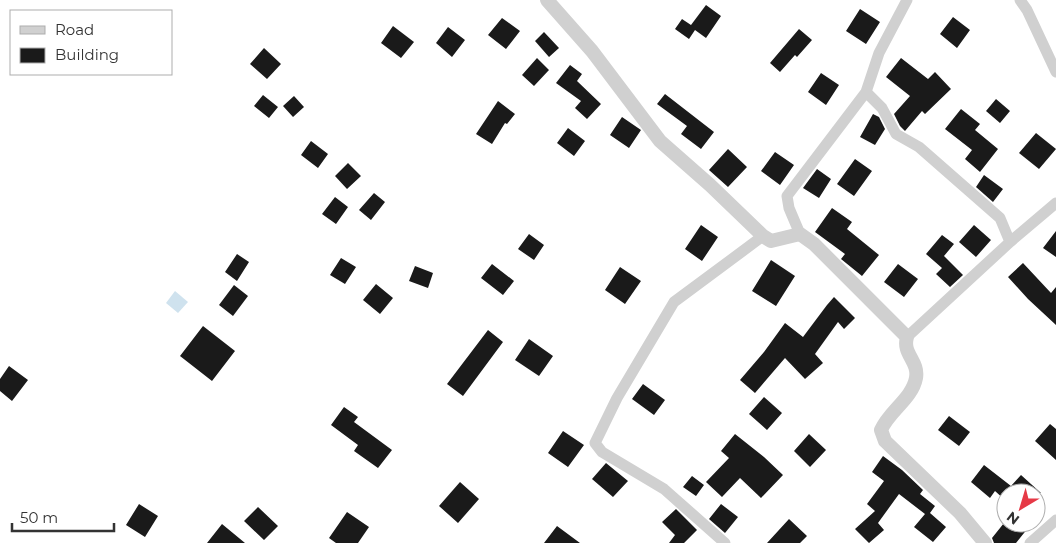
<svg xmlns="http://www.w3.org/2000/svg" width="1056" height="543" font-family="Montserrat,sans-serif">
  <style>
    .water { fill: #cfe2ee }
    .building { fill: #1a1a1a }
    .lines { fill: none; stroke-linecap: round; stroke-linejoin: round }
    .minor { stroke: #d0d0d0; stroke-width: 11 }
    .tertiary { stroke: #d0d0d0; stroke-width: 14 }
  </style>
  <rect width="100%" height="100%" fill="#fff"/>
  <!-- water -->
  <path class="water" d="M175,291L188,302L178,313L166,303Z"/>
  <!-- building -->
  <path class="building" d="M706,5L721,16L706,38L695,30L689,39L675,29L682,19L691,25Z
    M860,9L880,22L866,44L846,31Z
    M953,17L970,30L957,48L940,34Z
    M502,18L520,31L506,49L488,35Z
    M393,26L414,42L401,58L381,43Z
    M448,27L465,40L452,57L436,43Z
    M799,29L812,40L797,57L795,55L780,72L770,63Z
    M544,32L559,48L549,57L535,41Z
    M264,48L281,64L267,79L250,64Z
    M537,58L549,70L534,86L522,75Z
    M901,58L928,79L935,72L951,89L925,114L922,111L905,131L900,126L894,114L910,96L886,77Z
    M570,65L582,74L577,81L601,104L587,119L575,108L581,101L556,83Z
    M821,73L839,85L826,105L808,92Z
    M665,94L714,132L701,149L681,134L687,126L657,104Z
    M263,95L278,107L269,118L254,106Z
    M294,96L304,107L293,117L283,106Z
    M996,99L1010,111L1000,123L986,111Z
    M498,101L515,114L507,124L505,123L492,144L476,134Z
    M961,109L980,124L975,130L998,149L980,172L965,159L972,150L945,129Z
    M873,114L879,117L885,129L875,145L860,137Z
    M622,117L641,130L629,148L610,135Z
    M568,128L585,141L574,156L557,143Z
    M1036,133L1056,149L1039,169L1019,153Z
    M311,141L328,154L318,168L301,155Z
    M728,149L747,167L728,187L709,170Z
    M775,152L794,165L780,185L761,171Z
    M855,159L872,171L854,196L837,184Z
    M348,163L361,176L347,189L335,176Z
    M817,169L831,179L819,198L803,188Z
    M984,175L1003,189L993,202L976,187Z
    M374,193L385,202L371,220L359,210Z
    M335,197L348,207L336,224L322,214Z
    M832,208L852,222L847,229L879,255L862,276L841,259L845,254L815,232Z
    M701,225L718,237L702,261L685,249Z
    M974,225L991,240L976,257L959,242Z
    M1056,231V257L1043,248Z
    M529,234L544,245L534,260L518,249Z
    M942,235L954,244L944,256L963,275L950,287L936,274L942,268L926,254Z
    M237,254L249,262L237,281L225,272Z
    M341,258L356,267L345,284L330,275Z
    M771,260L795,276L776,306L752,291Z
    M1023,263L1051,293L1056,287V325L1028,299L1008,277Z
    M492,264L514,281L503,295L481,278Z
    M898,264L918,279L904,297L884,282Z
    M415,266L433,273L428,288L409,281Z
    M620,267L641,281L625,304L605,290Z
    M376,284L393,298L380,314L363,300Z
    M234,285L248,296L233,316L219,305Z
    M834,297L855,318L844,329L838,322L815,354L823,363L805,379L785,358L755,393L740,380L764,352L785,323L803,337L827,305Z
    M203,326L235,351L212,381L180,356Z
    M488,330L503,342L463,396L447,384Z
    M529,339L553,356L539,376L515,360Z
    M9,366L28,380L12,401L0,391V379Z
    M643,384L665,400L654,415L632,399Z
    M764,397L782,413L767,430L749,414Z
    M344,407L358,417L354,422L392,450L378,468L354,451L358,445L331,425Z
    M949,416L970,432L959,446L938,430Z
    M1050,424L1056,429V460L1035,441Z
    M563,431L584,445L568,467L548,453Z
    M735,434L764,457L783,475L761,498L740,478L722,497L706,482L729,458L721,451Z
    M809,434L826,450L810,467L794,451Z
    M883,456L902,470L923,490L920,494L935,506L930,513L946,527L933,542L914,527L925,514L899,494L878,523L884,530L869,543L855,529L875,511L867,504L884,481L872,472Z
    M606,463L628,481L613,497L592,479Z
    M984,465L1011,486L1021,475L1041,493H1006V501L995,491L990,498L971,482Z
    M692,476L704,485L696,496L683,487Z
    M460,482L479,499L458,523L439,506Z
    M139,504L158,516L145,537L126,525Z
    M721,504L738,517L725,533L709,519Z
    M258,507L278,526L264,540L244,521Z
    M676,509L697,530L684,543H669L675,535L662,522Z
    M347,512L369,527L358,543H336L329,538Z
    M789,519L807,536L800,543H767Z
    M1004,523H1021L1028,528L1016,543H994L992,538Z
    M222,524L245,543H207Z
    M557,526L580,543H544Z"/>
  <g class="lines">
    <!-- minor -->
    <path class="minor" d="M1020,0L1027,10L1056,72
      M866,92L882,108L896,134L919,147L1000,218L1010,242L907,337
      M800,234L789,208L787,196L866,92L879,53L907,0
      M1010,242L1056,203
      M725,543L664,489L602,452L595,443L617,398L674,302L763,236
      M1030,543L1056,520"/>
    <!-- tertiary -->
    <path class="tertiary" d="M547,0L592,51L660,141L710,185L763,236L771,241L800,234L814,244L907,337C902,354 919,361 916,378C912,399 889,411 881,430L885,441L960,513L985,543"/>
  </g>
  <!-- legend -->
  <rect x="10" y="10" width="162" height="65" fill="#ffffff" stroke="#adadad"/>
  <rect x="20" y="26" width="25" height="8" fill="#d0d0d0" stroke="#adadad"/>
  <text x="55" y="35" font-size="15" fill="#333333">Road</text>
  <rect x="20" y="48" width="25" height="15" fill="#1a1a1a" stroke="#adadad"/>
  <text x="55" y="60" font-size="15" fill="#333333">Building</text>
  <!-- north arrow -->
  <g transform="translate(1021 508) rotate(218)"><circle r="24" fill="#ffffff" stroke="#adadad"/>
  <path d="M0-4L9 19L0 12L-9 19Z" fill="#e63946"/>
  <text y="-8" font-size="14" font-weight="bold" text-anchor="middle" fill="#333333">N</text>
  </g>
  <!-- scale -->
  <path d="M12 523v8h102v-8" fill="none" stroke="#333333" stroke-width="2.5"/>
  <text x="20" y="523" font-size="15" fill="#333333" stroke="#ffffff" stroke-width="4" paint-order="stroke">50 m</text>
</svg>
